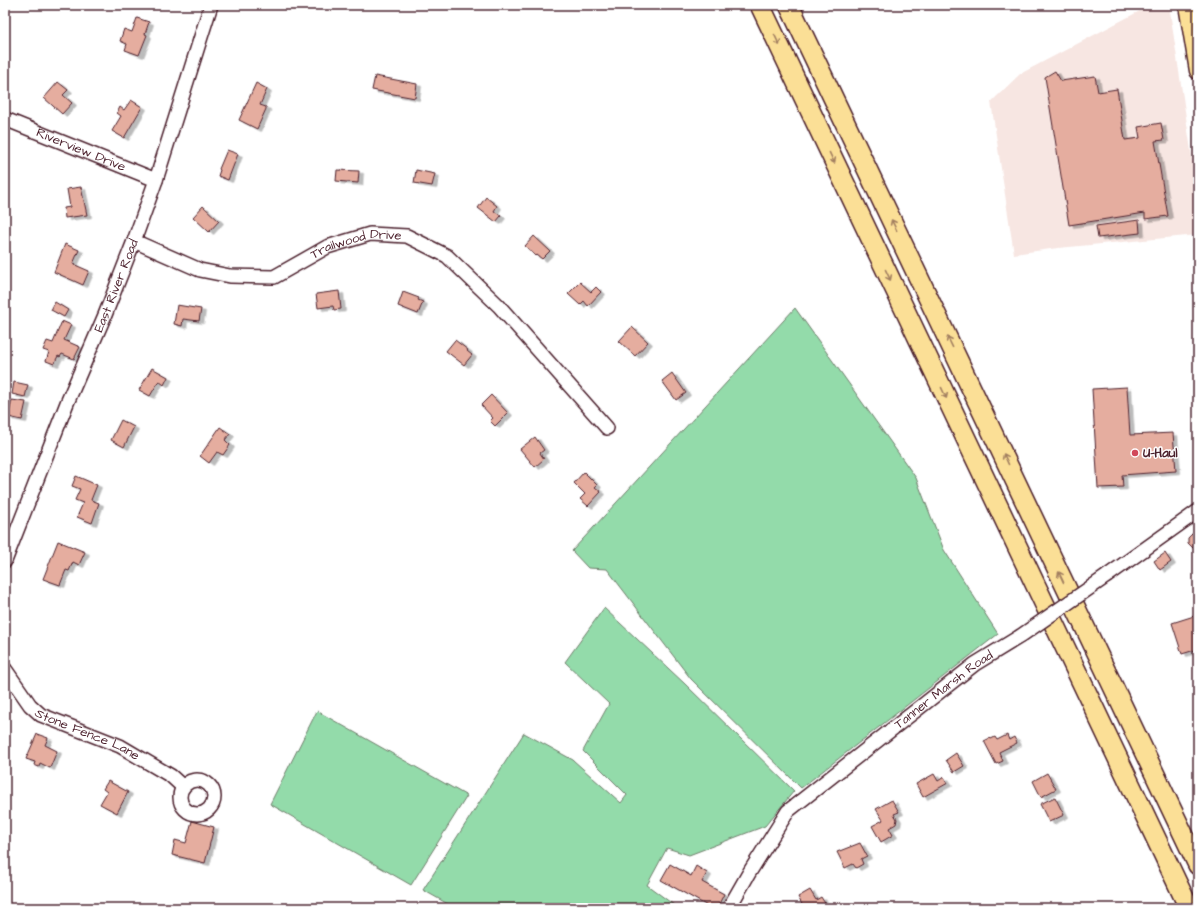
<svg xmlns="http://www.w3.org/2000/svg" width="1203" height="913" font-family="'Architects Daughter',sans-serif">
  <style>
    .built { fill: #f7e6e2 }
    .green { fill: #93dbaa; stroke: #6e7d6a }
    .building { fill: #e5ad9f; stroke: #4a1f2b; filter: url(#shadow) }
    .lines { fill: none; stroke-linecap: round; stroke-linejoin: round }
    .minor-casing { stroke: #4a1f2b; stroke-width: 16 }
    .major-casing { stroke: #4a1f2b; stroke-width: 19 }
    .highway-casing { stroke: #4a1f2b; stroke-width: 22 }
    .minor { stroke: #fff; stroke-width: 13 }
    .major { stroke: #fbdf96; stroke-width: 16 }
    .highway { stroke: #fbdf96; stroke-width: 19 }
    .minor-bridge-casing { stroke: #4a1f2b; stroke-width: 16; stroke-linecap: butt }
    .minor-bridge { stroke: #fff; stroke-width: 13 }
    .oneway { stroke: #a27f60 }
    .poi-dot { fill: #d1495b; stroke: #fff; stroke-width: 1.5 }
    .labels { text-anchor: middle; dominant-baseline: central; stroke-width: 3; stroke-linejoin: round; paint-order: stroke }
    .street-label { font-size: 13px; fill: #4a1f2b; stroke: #fff }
    .poi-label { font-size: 13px; font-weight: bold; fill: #4a1f2b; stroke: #fff; text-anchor: start }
  </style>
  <defs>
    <filter id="shadow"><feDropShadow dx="4.5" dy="2.5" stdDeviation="0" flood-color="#0004"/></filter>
  </defs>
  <rect width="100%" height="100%" fill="#fff"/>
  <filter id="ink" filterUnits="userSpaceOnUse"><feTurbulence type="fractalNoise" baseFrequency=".025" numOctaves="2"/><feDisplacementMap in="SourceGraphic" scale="8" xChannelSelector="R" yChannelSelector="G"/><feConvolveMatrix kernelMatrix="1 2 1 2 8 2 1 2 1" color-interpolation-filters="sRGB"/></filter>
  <g filter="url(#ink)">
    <!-- built -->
    <path class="built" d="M1151,5H1169L1198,197V235L1058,248L1014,254L991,102L1020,74Z"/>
    <!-- green -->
    <path class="green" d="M795,308L916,478L944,550L998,634L801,788L691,679L607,569L588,568L572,551Z
      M604,608L685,684L794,791L765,826L689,855L667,848L647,885L678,908H455L423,890L524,733L573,760L621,803L627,795L583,751L609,704L565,662Z
      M317,711L467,796L411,885L270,804Z"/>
    <!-- building -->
    <path class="building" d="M137,18L149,22L145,34L147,35L139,55L125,50L127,44L120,41L124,29L132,32Z
      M1055,71L1061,81L1095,76L1098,92L1117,89L1125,140L1140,138L1138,127L1161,123L1164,140L1155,141L1168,216L1145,219V213L1069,225L1045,77Z
      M375,76L417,84L415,98L372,90Z
      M58,82L68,90L63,95L72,103L62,114L44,98Z
      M256,83L267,89L260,105L266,107V109L257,129L239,120Z
      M131,100L142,107L124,138L112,131L121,116L117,113L120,107L124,110Z
      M227,150L238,154L228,180L218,176L220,170L219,169Z
      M337,170L359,171L358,183L336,181Z
      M416,170L435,174L432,186L414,183Z
      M81,187L87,215L65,218L64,208L70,207L67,189Z
      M486,197L497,206L494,211L501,216L496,222L478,208Z
      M203,206L219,221L209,232L193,217Z
      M1139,220L1140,233L1098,238L1096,226Z
      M534,236L550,251L542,259L537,255L536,256L525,246Z
      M65,244L79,250L73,264L89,271L83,285L54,272Z
      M580,282L591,292L596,287L601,292L588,306L584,301L580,305L568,294Z
      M339,291L341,309L334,310L333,306L318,308L316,294Z
      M403,292L419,298L418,300L423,302L418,314L398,306Z
      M55,302L68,310L64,317L51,310Z
      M177,305L201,309L199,321L183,319L182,326L174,324Z
      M62,321L71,325L64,340L80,347L74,359L62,354L60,357L58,356L54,364L46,361L49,352L43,350L47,341L53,343Z
      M632,327L648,342L635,356L619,341Z
      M455,340L468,350L467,351L472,355L464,365L446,351Z
      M152,368L168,377L164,385L159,381L150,396L139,390Z
      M672,373L686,393L676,400L662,381Z
      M14,382L28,385L25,397L12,394Z
      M1127,387L1130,435L1173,433L1176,471L1122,475L1123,487L1098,488L1092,389Z
      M491,395L508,413L495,426L490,421L493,418L481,405Z
      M12,400L26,402L22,420L8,417Z
      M121,420L134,427L124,447L111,440Z
      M220,427L230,434L225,440L230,445L223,455L217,452L209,463L200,456Z
      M535,437L544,450L540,453L544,459L535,467L520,449Z
      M584,472L597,485L595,487L601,492L588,506L580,499L585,494L574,483Z
      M76,476L97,485L91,500L99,503L92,523L77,517L83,503L75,500L80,489L72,486Z
      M1194,532L1198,533V548H1193L1188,543V538Z
      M58,541L85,552L79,565L73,562L69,571L66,570L60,585L43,579Z
      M1165,553L1171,562L1160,570L1154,561Z
      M1194,616L1198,627V649L1182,654L1172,623Z
      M37,734L48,738L45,745L57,751L50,768L40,763L39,767L34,765L35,762L26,759Z
      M1007,735L1009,740L1014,737L1017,743L999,752L1003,761L996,764L984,741L990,738L991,739L995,737L997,740Z
      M956,753L964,766L954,772L946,760Z
      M1047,773L1056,789L1041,797L1033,781Z
      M934,774L938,781L944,777L948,783L923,797L916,784Z
      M108,781L128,792L117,813L100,804L107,792L103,789Z
      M1055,797L1064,815L1049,822L1040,804Z
      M892,800L899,812L894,814L897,819L896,824L889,828L893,835L881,842L872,826L883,820L876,809Z
      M192,821L214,827L205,863L172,855L175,840L186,843Z
      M860,843L867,856L861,859L863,864L856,868L853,864L845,868L837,852Z
      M670,864L691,876L696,866L707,873L702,882L724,894L717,908H711L661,880Z
      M810,890L816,900L821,897L828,908H804L798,897Z"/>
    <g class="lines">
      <!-- minor casing -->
      <g class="minor-casing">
        <g id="minor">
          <path id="s1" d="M5,119L156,180"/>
          <path id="s2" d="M134,241L200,270L230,276L274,277L327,247L370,234L407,236L447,256L499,306L607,428"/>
          <path id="s3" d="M5,561L67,403L105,315L134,241L156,180L211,5"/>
          <path d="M1107,576L1198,511"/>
          <path id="s4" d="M5,669L30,705L41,715L120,746L171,776L183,787"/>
          <circle cx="197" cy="797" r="17"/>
          <path id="s5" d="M729,908L749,873L788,811L975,664L1019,637"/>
        </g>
      </g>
      <!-- major casing -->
      <g class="major-casing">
        <path id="major" d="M1187,5L1198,71"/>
      </g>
      <!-- highway casing -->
      <g class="highway-casing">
        <path id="highway" d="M760,5L1189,908
          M789,5L1198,865"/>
      </g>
      <!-- minor -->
      <use href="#minor" class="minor"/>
      <!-- major -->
      <use href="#major" class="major"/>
      <!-- highway -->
      <use href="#highway" class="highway"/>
      <!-- minor-bridge casing -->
      <g class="minor-bridge-casing">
        <path id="minor-bridge" d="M1019,637L1107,576"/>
      </g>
      <!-- minor-bridge -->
      <use href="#minor-bridge" class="minor-bridge"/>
    </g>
    <!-- one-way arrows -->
    <defs><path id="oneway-shaft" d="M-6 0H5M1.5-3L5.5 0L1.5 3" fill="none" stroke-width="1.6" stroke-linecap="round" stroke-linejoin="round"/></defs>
    <g class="oneway">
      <use href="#oneway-shaft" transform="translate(777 40) rotate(65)"/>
      <use href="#oneway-shaft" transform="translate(832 158) rotate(65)"/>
      <use href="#oneway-shaft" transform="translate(894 225) rotate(-116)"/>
      <use href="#oneway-shaft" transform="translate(888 275) rotate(65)"/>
      <use href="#oneway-shaft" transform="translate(950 342) rotate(-116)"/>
      <use href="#oneway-shaft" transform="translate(944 393) rotate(65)"/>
      <use href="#oneway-shaft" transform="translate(1006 459) rotate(-115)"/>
      <use href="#oneway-shaft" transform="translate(1061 577) rotate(-115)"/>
    </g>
  </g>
  <!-- markers -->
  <circle class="poi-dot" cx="1135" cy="453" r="4"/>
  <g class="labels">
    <!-- street labels -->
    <g class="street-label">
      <text stroke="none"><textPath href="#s1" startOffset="82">Riverview Drive</textPath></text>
      <text stroke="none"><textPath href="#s2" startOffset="237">Trailwood Drive</textPath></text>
      <text stroke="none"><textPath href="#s3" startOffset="297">East River Road</textPath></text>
      <text stroke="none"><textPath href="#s5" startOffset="311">Tanner Marsh Road</textPath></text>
      <text stroke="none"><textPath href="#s4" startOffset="109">Stone Fence Lane</textPath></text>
    </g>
    <!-- poi labels -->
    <g class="poi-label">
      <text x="1143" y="453">U-Haul</text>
    </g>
  </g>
  <!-- margin -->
  <rect width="1203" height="913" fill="none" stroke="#fff" stroke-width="20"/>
  <rect x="10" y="10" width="1183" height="893" fill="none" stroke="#4a1f2b" stroke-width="1.5" filter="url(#ink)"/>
</svg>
